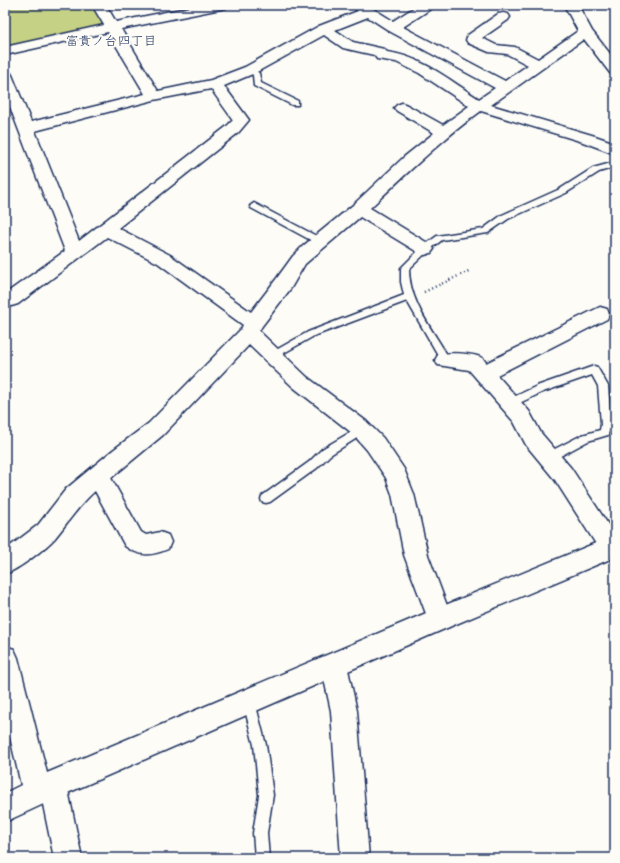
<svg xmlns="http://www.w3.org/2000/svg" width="620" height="863" font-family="Pangolin,'Klee One',sans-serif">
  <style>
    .green { fill: #c5d184; stroke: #708071 }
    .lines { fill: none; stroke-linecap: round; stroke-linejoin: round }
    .lane-casing { stroke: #1b2f5e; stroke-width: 3 }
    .street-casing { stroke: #1b2f5e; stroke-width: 3 }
    .secondary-casing { stroke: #1b2f5e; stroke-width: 3 }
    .path { stroke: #1b2f5e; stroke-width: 2.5; stroke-dasharray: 1 3; stroke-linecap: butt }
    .lane { fill: #fdfcf7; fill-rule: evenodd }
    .street { fill: #fdfcf7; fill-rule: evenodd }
    .secondary { fill: #fdfcf7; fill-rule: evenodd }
    .labels { text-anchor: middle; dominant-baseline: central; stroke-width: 4; stroke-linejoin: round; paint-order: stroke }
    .far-neighbourhood-label { font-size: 13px; fill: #1b2f5e; stroke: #fdfcf7 }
  </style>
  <rect width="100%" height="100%" fill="#fdfcf7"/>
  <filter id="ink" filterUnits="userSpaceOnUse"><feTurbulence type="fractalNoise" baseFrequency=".025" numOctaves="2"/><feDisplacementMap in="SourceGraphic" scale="8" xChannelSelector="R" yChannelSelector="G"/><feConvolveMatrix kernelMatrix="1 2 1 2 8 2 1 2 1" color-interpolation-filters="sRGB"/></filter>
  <g filter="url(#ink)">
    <!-- green -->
    <path class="green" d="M5,5H93L104,22L99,27L5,47Z"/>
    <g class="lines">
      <!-- lane casing -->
      <g class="lane-casing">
        <path id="lane" d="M250,68L259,73L261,83L298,101V105H292L254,86L253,75L247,70Z
          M615,162V167L599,172L566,193L508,219L488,233L442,240L428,251L409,269C409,303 434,331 450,360L448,362H442L407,301L314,336L275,358H269L267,356L269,354L308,332L404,295L401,282V268L422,247L437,236L483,229L502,215L560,189L593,168Z
          M254,203L322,239L323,241L319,244L316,243L251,208L250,206Z
          M594,366L597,367L608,386L611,424L608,435L588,441L553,460L549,461L545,460L544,457L545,454L582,435L600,430L601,424L598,386L592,375L543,392L513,406H507L505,403L507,400L537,386Z
          M361,426L365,427L366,430L365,433L330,455L317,468L270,502L266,503L262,502L261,499L262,496L309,462L322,449Z
          M249,696L253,698L255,702L266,745L273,795L267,833L269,858H255L253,833L259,795L254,745L243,702L245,698Z"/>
      </g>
      <!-- street casing -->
      <g class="street-casing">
        <path id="street" d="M92,5H106L116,22L201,5H228L226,8L121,29L158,91L211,80L245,67L319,26L358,11L351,5H367L393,21L418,5H434L432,8L403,27L505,81L528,65L507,54L489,52L468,43L466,40L468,35L498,14L503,13L508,14L510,17L508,20L482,38L496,45L515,47L538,59L578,31L564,5H578L592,31L615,60V74L610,73L584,39L491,105L595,136L615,143V154L583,142L481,111C441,140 406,174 370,208L431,245L434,249L431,253L425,255L419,253L360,217L305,264L291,288L262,326L259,331L307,377L366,421L383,438L404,469L414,494L428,555L452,619L449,627L440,630L431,627L404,555L392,494L386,478L367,450L352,433L293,387L249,345L163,435L111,478L141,532L146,535L160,532L168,535L171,542L168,549C152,556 140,557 125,546L95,491C78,506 69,521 55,538C46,548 18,570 5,574V550L38,525L66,489L113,450L149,423L241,329L243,325L158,263L107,237L18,304L5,308V294L65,251L5,94V71L10,72L12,75L31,122L145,94L108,32L5,55V47L104,25ZM368,17L391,32L495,88L479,99C451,81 421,56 387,52L384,49L353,42L335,30ZM324,35L343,48L374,55L377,59L396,62L419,73L469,106L443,125L407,105L402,103L397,105L394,108L397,111L434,133L404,157L353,205L303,246L293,256L277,278L251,312L170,255L118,228L238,133L249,120L224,86L255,73ZM211,89L233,120L226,127L79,241L35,131L154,100Z
          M600,307L607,309L609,314L607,319L497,375L529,411L541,433L571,468L615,535V557L611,558L603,555L555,480L526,445L514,422L469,370L438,365L435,360L438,355C447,352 474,353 482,358C484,359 485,361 486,363Z
          M334,653L343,657L347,665L357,711L369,858H341L331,711L321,665L325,657Z
          M53,771L63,775L67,785L82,858H54L39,785L43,775Z"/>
      </g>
      <!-- secondary casing -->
      <g class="secondary-casing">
        <path id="secondary" d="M615,535V557L449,627L63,795L5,822V793L21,785L5,715V646L14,649L18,658L47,773L431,611Z"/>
      </g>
      <!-- path -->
      <path class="path" d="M424,292L471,270"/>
      <!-- lane -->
      <use href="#lane" class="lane"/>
      <!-- street -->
      <use href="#street" class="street"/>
      <!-- secondary -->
      <use href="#secondary" class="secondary"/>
    </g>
  </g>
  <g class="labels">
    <!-- far-neighbourhood labels -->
    <g class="far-neighbourhood-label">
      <text x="111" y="41">富貴ノ台四丁目</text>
    </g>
  </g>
  <!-- margin -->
  <rect width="620" height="863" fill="none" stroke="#fdfcf7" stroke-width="20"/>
  <rect x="10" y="10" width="600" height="843" fill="none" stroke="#1b2f5e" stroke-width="1.5" filter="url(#ink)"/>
</svg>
